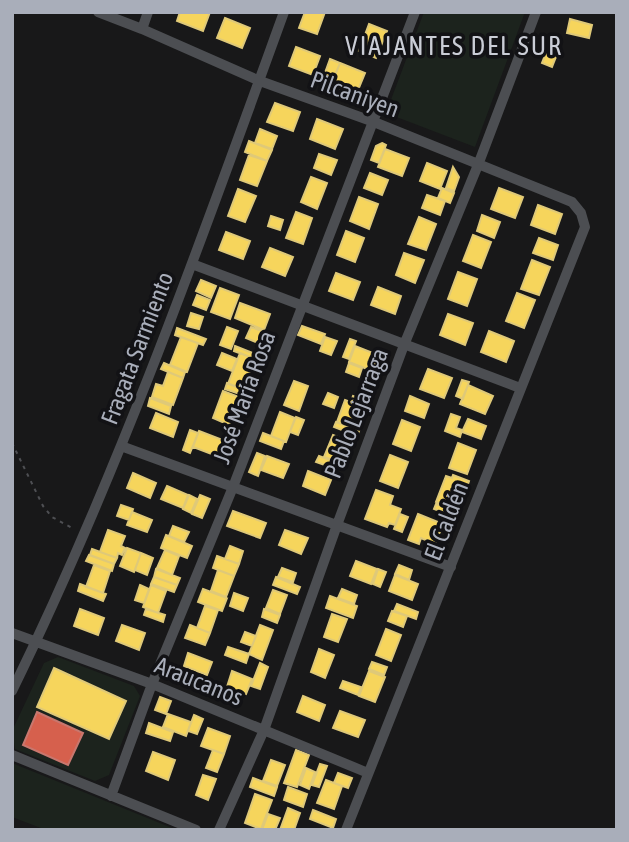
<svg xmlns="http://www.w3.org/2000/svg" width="629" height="842" font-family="'Asap Condensed',sans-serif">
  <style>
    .green { fill: #1c231d }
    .homes { fill: #f6d55c; stroke: #dfc978; stroke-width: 2 }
    .shops { fill: #d6604d; stroke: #c8776e; stroke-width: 2 }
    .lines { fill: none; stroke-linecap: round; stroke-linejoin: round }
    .path { stroke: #4e4f53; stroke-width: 2; stroke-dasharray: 3.5 5; stroke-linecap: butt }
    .minor { stroke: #4c4e52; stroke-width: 10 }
    .labels { text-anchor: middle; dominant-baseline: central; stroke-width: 7; stroke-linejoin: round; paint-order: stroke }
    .street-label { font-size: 24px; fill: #a9aeba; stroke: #121215 }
    .neighbourhood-label { font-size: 26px; letter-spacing: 2px; fill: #cacdd6; stroke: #121215 }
  </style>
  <rect width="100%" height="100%" fill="#181819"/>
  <!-- green -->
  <path class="green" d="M424,12H525L475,147L386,113Z
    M58,657L134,686L140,696L109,775L95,781L15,749L12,731L44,663Z
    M12,763L177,830H46L12,817Z"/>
  <!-- homes -->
  <path class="homes" d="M180,12H210L203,31L177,21Z
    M305,12H325L317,34L299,28Z
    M225,18L250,28L242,48L217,38Z
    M570,19L592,25L589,38L567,33Z
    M369,24L387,31L376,58L359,51Z
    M549,45L559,49L552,67L542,63Z
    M296,47L320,56L313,75L289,66Z
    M330,59L340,63L330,88L321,84Z
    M340,63L365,73L356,95L331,85Z
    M275,103L300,112L293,131L267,122Z
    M317,119L343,129L335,149L310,139Z
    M260,129L277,136L272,149L255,143Z
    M249,141L272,150L267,161L245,152Z
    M382,143L386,145L379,163L371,160L376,146Z
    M385,149L409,158L402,176L378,167Z
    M319,154L337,160L331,175L314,168Z
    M249,155L267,161L257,186L240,180Z
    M427,163L447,171L440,189L420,181Z
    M453,167L459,177L454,191L446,188Z
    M370,173L388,180L382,195L364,188Z
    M311,177L327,183L317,209L301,202Z
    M442,188L454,193L450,203L438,198Z
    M499,188L523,197L515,218L491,209Z
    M238,189L256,196L245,222L228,216Z
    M427,195L445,201L440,215L422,208Z
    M359,197L378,204L369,229L350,221Z
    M538,205L562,214L555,234L531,225Z
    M296,212L312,218L303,244L286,238Z
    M482,215L500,222L494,238L477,231Z
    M271,216L283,220L280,230L268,226Z
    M419,217L436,224L426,250L408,244Z
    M346,231L364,238L355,262L337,255Z
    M226,232L250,241L243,259L219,250Z
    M473,235L491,242L481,268L463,261Z
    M539,238L558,245L553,260L533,253Z
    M270,248L293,257L285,276L262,267Z
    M404,253L424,260L415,283L396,275Z
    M532,260L550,267L539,295L521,289Z
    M458,272L477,279L467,306L448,299Z
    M336,273L360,282L353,300L329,291Z
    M201,280L216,286L211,298L196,291Z
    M378,287L401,296L395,314L371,305Z
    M220,288L239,295L230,319L211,312Z
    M517,293L535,300L524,328L506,321Z
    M197,295L210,300L206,310L193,305Z
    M240,303L270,314L264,330L235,318Z
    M191,313L203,317L199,329L187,326Z
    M448,314L473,323L465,345L440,335Z
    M302,326L325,334L321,344L298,335Z
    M227,327L238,331L231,349L220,345Z
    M251,327L273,335L268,347L246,338Z
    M177,328L206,339L203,345L175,335Z
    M489,331L514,341L506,362L481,352Z
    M181,337L198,343L187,372L170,365Z
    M325,337L337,341L331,355L320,351Z
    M350,339L356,341L349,359L343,357Z
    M235,346L265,358L260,369L253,366L256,359L234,351Z
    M355,346L378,355L372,371L349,362Z
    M222,353L237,359L232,371L217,365Z
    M240,353L255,359L243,389L228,384Z
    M379,356L387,359L382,374L373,371Z
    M164,363L185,372L183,378L161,369Z
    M349,363L362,368L359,377L346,372Z
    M428,369L452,378L444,398L420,389Z
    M168,372L183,378L173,405L152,397L156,384L163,386Z
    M462,380L469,382L463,399L456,396Z
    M294,381L308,386L299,411L284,405Z
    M227,383L250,392L249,397L225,389Z
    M468,385L493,396L485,414L460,404Z
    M223,391L239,397L229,425L213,418Z
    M328,393L338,397L334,408L323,404Z
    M353,396L371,402L368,409L351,402Z
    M410,396L429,404L424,418L405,411Z
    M150,398L171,406L169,414L148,406Z
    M345,400L361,406L353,428L337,422Z
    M280,412L295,418L286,442L271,436Z
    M156,413L178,422L173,437L150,428Z
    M451,414L460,417L456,428L462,430L460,437L445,431Z
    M296,417L304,420L298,435L290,432Z
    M468,419L486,426L481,439L462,432Z
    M402,420L420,427L411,451L393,444Z
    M336,422L359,431L357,436L334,427Z
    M190,430L198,433L190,453L183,450Z
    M199,431L228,442L222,458L193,447Z
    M263,433L284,441L281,449L260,441Z
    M333,435L347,441L339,462L324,457Z
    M458,443L476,450L467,474L449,468Z
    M257,453L265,456L258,476L249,472Z
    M390,455L408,462L398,488L380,481Z
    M267,456L289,464L283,478L261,470Z
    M319,456L339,463L336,469L316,462Z
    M308,471L331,480L325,495L303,486Z
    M133,473L156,483L150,498L127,488Z
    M453,475L469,481L467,487L463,486L454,509L436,502L446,476L452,478Z
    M167,486L188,495L183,508L161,499Z
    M376,490L393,496L390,505L401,509L395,525L389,523L387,527L365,519Z
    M189,495L197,499L191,513L183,509Z
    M200,495L210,499L202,518L192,514Z
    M436,504L457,511L455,517L434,509Z
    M121,505L133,509L129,520L117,516Z
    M233,511L266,523L260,538L227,526Z
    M132,512L152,520L147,532L127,525Z
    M400,514L408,517L402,532L394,529Z
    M418,514L443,524L435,544L421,538L419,544L408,540Z
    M173,526L189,532L184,542L169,536Z
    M108,530L125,536L121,546L125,548L122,555L118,553L117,558L100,552Z
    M285,530L308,538L301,554L279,545Z
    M166,535L192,546L187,558L161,548Z
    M230,546L243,551L239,564L225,559Z
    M127,548L141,553L134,572L120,566Z
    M92,549L117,558L114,564L90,555Z
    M165,550L179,556L172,575L157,568Z
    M141,553L153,558L147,575L135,570Z
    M89,555L114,564L112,571L86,561Z
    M217,556L239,564L234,576L213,568Z
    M356,561L377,569L371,584L350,576Z
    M94,565L110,571L103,593L86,587Z
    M399,565L412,570L409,580L395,574Z
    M282,568L296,573L293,582L278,577Z
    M156,569L180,578L177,585L154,577Z
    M378,569L386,572L380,587L373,584Z
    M218,570L234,576L226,597L211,591Z
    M395,575L418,584L412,600L389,591Z
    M154,577L177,585L174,592L151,584Z
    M276,577L300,587L297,594L273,585Z
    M80,584L106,594L103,601L78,591Z
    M140,585L149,589L144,603L135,600Z
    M151,585L166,591L158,613L143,607Z
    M203,589L227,598L222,611L198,602Z
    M342,589L357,595L354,604L338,598Z
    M273,590L287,595L280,614L266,608Z
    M234,593L248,598L243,611L230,606Z
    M330,596L357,606L353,618L326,608Z
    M397,604L418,612L416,619L394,611Z
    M205,606L218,610L210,633L197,628Z
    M80,609L104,618L98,635L74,626Z
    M146,609L165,615L163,622L144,615Z
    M264,609L280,615L277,623L262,617Z
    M392,611L407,616L403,627L388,621Z
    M332,614L347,619L338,642L324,637Z
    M122,625L145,633L139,650L116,641Z
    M190,625L210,633L205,645L185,638Z
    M260,625L273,630L262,660L249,654Z
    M386,629L401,635L391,661L376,655Z
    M245,632L256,636L252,646L241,642Z
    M228,647L249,654L246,663L225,655Z
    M319,649L334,655L325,678L311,672Z
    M188,653L212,662L207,675L184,666Z
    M372,662L387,667L384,675L369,669Z
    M260,663L268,667L260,689L251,686Z
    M54,668L126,701L109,739L37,707Z
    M232,671L252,679L246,694L227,687Z
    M369,671L385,677L375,702L359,696Z
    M343,681L361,687L358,695L340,688Z
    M303,696L325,705L319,721L297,712Z
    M160,697L171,701L166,714L155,710Z
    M340,711L365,720L358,737L333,728Z
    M168,714L191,722L186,736L163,727Z
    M194,715L203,719L197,734L188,731Z
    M149,723L173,732L170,741L146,733Z
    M208,728L230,736L224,754L201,746Z
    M213,750L224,754L217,772L206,768Z
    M296,750L309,755L297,787L284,783Z
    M153,752L175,760L168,780L146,771Z
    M271,760L285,765L277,786L263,781Z
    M320,764L327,766L319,787L312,785Z
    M306,768L315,772L309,789L300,785Z
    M338,773L352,778L348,788L334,783Z
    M203,775L216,779L208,800L196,795Z
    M253,778L277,787L274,796L250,787Z
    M326,780L342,786L334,809L317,803Z
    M288,787L307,794L303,807L284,800Z
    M255,794L272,800L261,829L245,823Z
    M288,808L300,813L294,830H280Z
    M313,810L336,819L333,828L310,819Z
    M268,814L280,818L275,830H262Z"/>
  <!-- shops -->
  <path class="shops" d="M37,712L83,733L68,765L23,745Z"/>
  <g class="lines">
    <!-- path -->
    <path class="path" d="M12,443L43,506L52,517L74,529"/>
    <!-- minor -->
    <path class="minor" d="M98,12L142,29L260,81L374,122L572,202L581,213L585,227L346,830
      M142,29L148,12
      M192,264L520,388
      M121,446L451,567
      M12,633L152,684L368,773
      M12,691C119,472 201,241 284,12
      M12,755L196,830
      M111,796L152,684L233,487L415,12
      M219,830L264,730L337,525L404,345L478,165L536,12"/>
  </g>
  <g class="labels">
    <!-- street labels -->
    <g class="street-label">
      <text transform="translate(355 94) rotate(20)">Pilcaniyen</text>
      <text transform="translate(137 348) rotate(-69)">Fragata Sarmiento</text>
      <text transform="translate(244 397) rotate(-70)">José María Rosa</text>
      <text transform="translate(356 413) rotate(-69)">Pablo Lejarraga</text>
      <text transform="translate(446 521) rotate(-69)">El Caldén</text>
      <text transform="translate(199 681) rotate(22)">Araucanos</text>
    </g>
    <!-- neighbourhood labels -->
    <g class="neighbourhood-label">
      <text x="454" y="46">VIAJANTES DEL SUR</text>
    </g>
  </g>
  <!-- border -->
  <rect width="629" height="842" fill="none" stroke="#a9aeba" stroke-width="28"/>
</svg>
